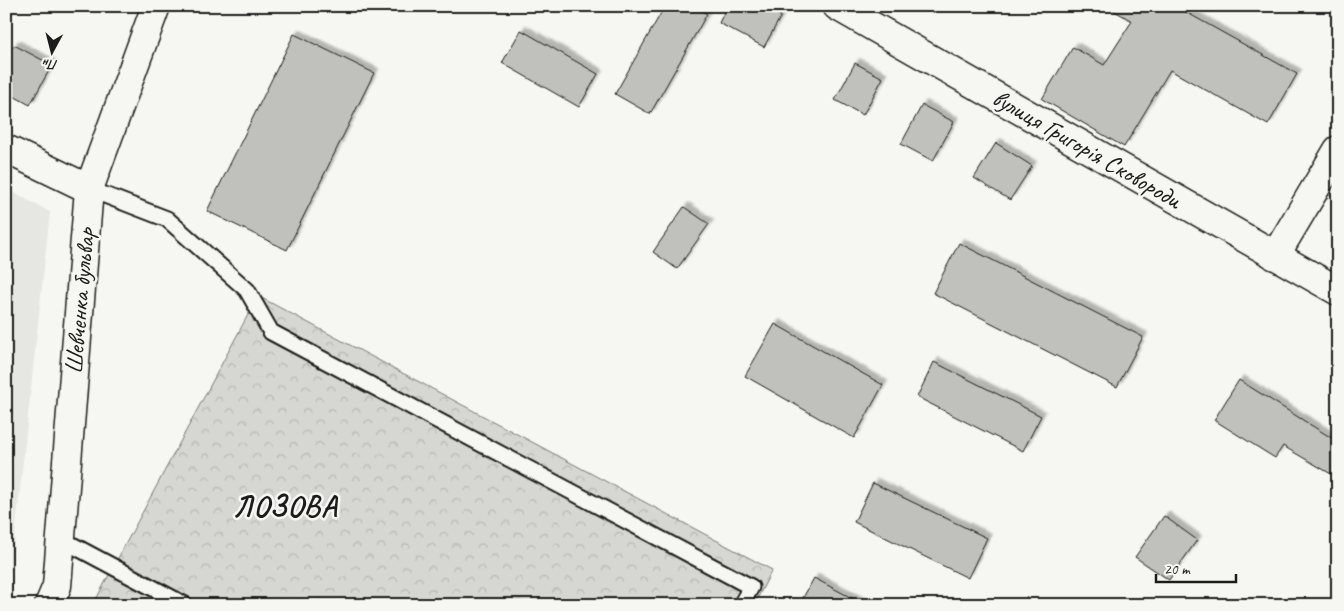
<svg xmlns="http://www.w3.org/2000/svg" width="1344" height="611" font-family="Caveat,sans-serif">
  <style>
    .built { fill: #e6e6e2 }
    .forest { fill: url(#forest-crowns); stroke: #797977 }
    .building { fill: #c0c0bd; stroke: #1c1c1c; filter: url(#shadow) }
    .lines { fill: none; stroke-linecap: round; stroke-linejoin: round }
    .service-casing { stroke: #1c1c1c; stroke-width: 19 }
    .minor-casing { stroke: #1c1c1c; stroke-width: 31 }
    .service { stroke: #f6f6f2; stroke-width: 15 }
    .minor { stroke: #f6f6f2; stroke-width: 28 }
    .labels { text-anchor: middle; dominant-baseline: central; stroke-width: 5; stroke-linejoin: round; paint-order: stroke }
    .street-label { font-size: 25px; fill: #1c1c1c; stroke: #f6f6f2 }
    .district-label { font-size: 30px; font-weight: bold; letter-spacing: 1px; fill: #1c1c1c; stroke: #f6f6f2 }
  </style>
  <defs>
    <pattern id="forest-crowns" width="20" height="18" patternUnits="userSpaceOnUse" patternTransform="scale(1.25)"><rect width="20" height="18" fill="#d6d6d2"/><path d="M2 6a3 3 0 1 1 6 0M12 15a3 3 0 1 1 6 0" fill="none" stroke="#b7b7b4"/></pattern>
    <filter id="shadow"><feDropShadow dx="4.5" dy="-4.5" stdDeviation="1" flood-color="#0004"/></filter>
  </defs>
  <rect width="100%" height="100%" fill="#f6f6f2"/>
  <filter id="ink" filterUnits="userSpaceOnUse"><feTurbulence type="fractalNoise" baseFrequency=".02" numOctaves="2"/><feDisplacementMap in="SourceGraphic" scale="10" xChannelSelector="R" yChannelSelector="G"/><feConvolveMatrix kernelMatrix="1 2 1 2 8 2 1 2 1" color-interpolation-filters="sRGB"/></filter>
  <g filter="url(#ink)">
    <!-- built -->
    <path class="built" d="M6,188L50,212L11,572L6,570Z"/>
    <!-- forest -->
    <path class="forest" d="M258,296L772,570L754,605H93Z"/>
    <!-- building -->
    <path class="building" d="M665,6H693L707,14L650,114L615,94Z
      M727,6H762L781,16L764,47L719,23Z
      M1106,6H1175L1297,74L1268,125L1170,70L1124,147L1042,99L1073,47L1104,65L1132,21Z
      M521,30L598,74L579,107L502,63Z
      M294,34L374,73L287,250L207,211Z
      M14,45L52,65L30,105L6,92V59Z
      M855,63L883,78L863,115L835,100Z
      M922,105L954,122L933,161L901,144Z
      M996,143L1032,166L1010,200L974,178Z
      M684,207L709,224L677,269L653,252Z
      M959,243L1143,337L1117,387L933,293Z
      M775,324L883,385L854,438L745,376Z
      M934,362L1041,416L1023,451L917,397Z
      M1239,380L1338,442V478L1283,446L1275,458L1214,420Z
      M873,483L987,538L968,578L854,522Z
      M1164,516L1197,540L1169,580L1135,557Z
      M814,578L865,605H799Z"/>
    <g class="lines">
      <!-- service casing -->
      <g class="service-casing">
        <path id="service" d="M89,189L167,219L247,290L271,332L751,587L741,605
          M61,539L185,605"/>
      </g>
      <!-- minor casing -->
      <g class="minor-casing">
        <path id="minor" d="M837,6L1338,291
          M6,149L89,189
          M1275,256L1338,150
          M49,605L57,586L89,189L156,6"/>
      </g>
      <!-- service -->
      <use href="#service" class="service"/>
      <!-- minor -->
      <use href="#minor" class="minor"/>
    </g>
  </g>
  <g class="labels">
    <!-- street labels -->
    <g class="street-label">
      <text transform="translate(1087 149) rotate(30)">вулиця Григорія Сковороди</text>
      <text transform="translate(80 301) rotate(-85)">Шевченка бульвар</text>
    </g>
    <!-- district labels -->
    <g class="district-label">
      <text x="285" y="506">ЛОЗОВА</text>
    </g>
  </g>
  <!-- margin -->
  <rect width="1344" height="611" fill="none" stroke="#f6f6f2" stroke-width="25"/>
  <rect x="12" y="12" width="1319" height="586" fill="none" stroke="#1c1c1c" stroke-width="2" filter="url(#ink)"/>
  <!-- north arrow -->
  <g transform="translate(52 52) rotate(187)" stroke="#f6f6f2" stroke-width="4" paint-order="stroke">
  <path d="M0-4L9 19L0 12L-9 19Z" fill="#1c1c1c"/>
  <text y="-8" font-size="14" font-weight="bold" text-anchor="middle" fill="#1c1c1c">Пн</text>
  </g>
  <!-- scale -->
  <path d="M1156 574v8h80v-8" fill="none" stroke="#1c1c1c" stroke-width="2.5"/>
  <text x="1164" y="574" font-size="15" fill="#1c1c1c" stroke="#f6f6f2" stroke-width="4" paint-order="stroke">20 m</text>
</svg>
